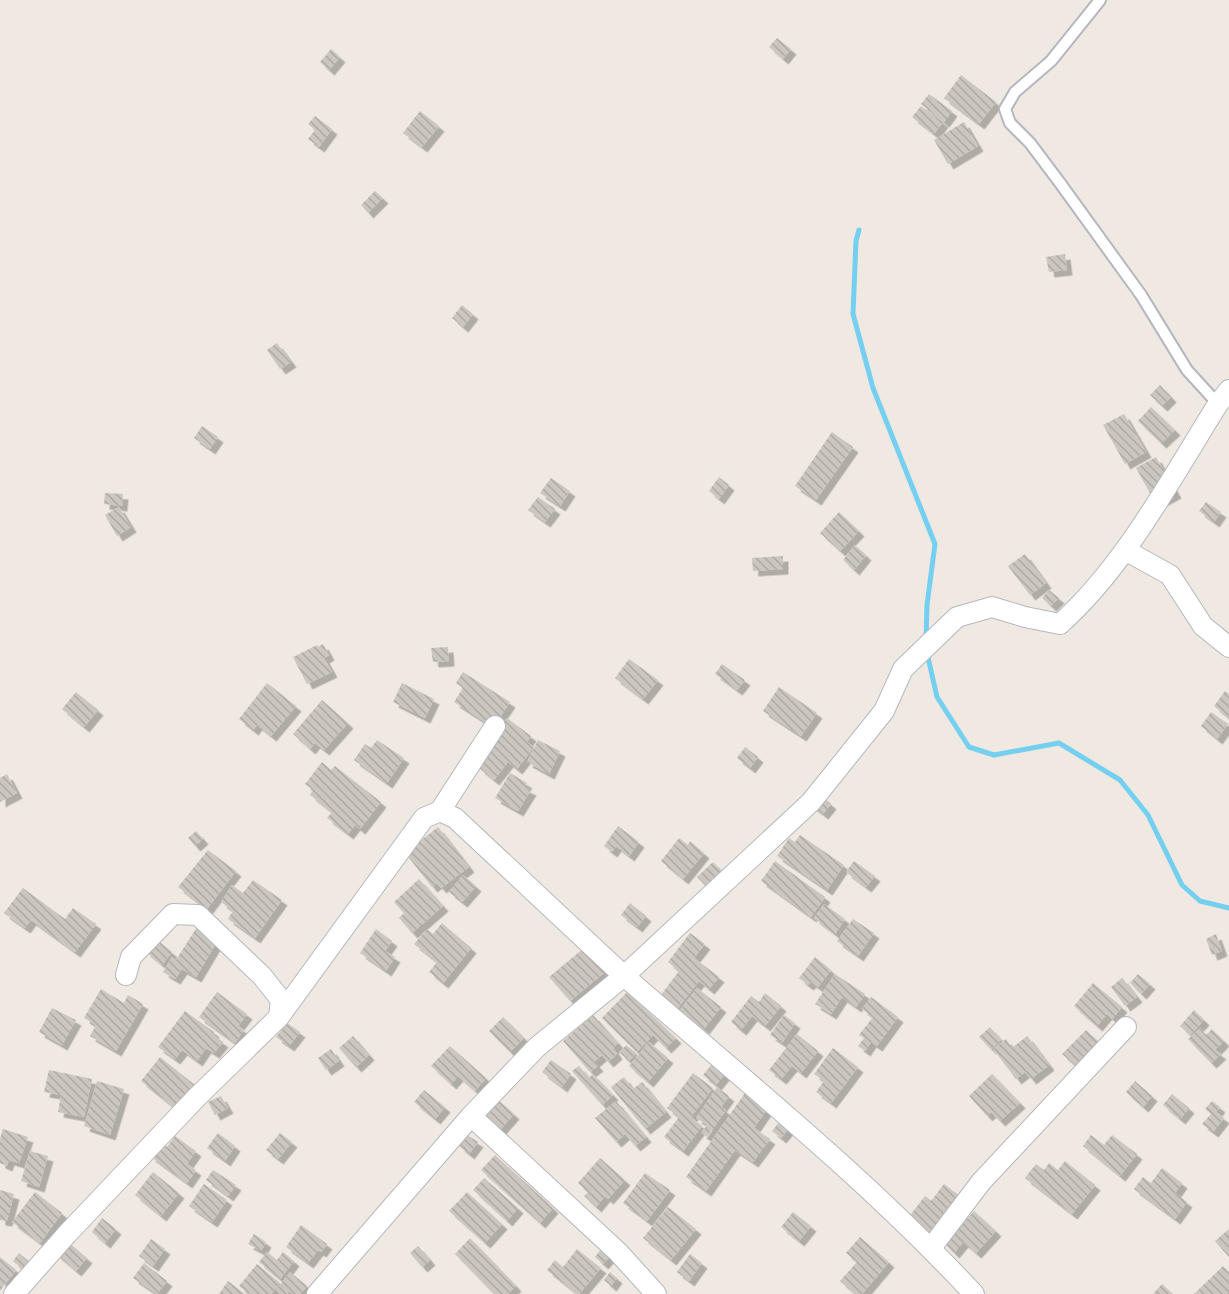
<svg xmlns="http://www.w3.org/2000/svg" width="1229" height="1294" font-family="'PT Sans',sans-serif">
  <style>
    .lines { fill: none; stroke-linecap: round; stroke-linejoin: round }
    .stream { stroke: #75cff0; stroke-width: 5 }
    .building { fill: url(#building-back-hatch); filter: url(#shadow) }
    .service-casing { stroke: #b4b7c1; stroke-width: 14 }
    .minor-casing { stroke: #b4b7c1; stroke-width: 22 }
    .service { stroke: #fff; stroke-width: 10 }
    .minor { stroke: #fff; stroke-width: 20 }
  </style>
  <defs>
    <pattern id="building-back-hatch" width="6" height="6" patternUnits="userSpaceOnUse" patternTransform="scale(1.5)"><rect width="6" height="6" fill="#cbc7bf"/><path d="M-1 5l2 2M0 0l6 6M5-1l2 2" fill="none" stroke="#afaba4"/></pattern>
    <filter id="shadow"><feDropShadow dx="5.5" dy="5.5" stdDeviation="0" flood-color="#0004"/></filter>
  </defs>
  <rect width="100%" height="100%" fill="#efe9e1"/>
  <g class="lines">
    <!-- stream -->
    <path class="stream" d="M859,230L856,241L853,314L873,388L935,544L927,605L926,640
      M927,653L937,697L969,747L994,755L1059,743L1120,780L1148,815L1182,885L1200,901L1229,908"/>
  </g>
  <!-- building -->
  <path class="building" d="M777,38L791,49L783,59L769,47Z
    M331,49L340,57L329,70L320,62Z
    M961,75L996,102L979,124L944,98Z
    M929,94L952,111L944,122L921,104Z
    M921,106L943,122L934,134L912,117Z
    M420,111L439,126L422,147L403,133Z
    M315,116L332,129L319,147L308,139L315,130L308,124Z
    M964,122L978,146L948,164L934,140Z
    M375,191L383,198L368,213L361,205Z
    M1065,254L1067,270L1049,272L1046,257Z
    M462,305L473,314L463,327L452,318Z
    M277,343L291,362L280,369L267,350Z
    M1160,385L1171,397L1162,406L1150,395Z
    M1151,407L1175,430L1161,443L1138,421Z
    M1124,414L1146,452L1125,464L1103,425Z
    M202,426L218,437L210,449L194,438Z
    M832,432L853,447L816,500L795,486Z
    M1156,457L1176,493L1156,504L1136,468Z
    M719,477L729,485L719,499L709,491Z
    M551,478L570,491L560,506L540,493Z
    M105,493L123,494L122,506L104,504Z
    M538,497L555,509L545,522L528,510Z
    M1206,502L1221,512L1214,522L1199,511Z
    M119,507L131,527L117,536L105,515Z
    M839,512L859,531L840,551L820,533Z
    M855,545L866,555L854,570L843,560Z
    M1025,554L1046,583L1030,595L1008,566Z
    M783,556V569L753,571L752,558Z
    M1049,590L1059,598L1051,606L1042,598Z
    M323,644L329,655L324,658L332,672L307,684L293,657L317,645L318,647Z
    M448,647L449,661L433,662L431,648Z
    M629,659L658,680L643,699L615,678Z
    M722,664L745,680L737,690L715,674Z
    M463,672L510,702L498,720L490,714L485,722L454,702L463,688L456,683Z
    M267,683L296,706L271,736L257,725L253,730L239,719Z
    M402,683L434,699L425,718L393,702Z
    M779,687L817,713L801,736L763,711Z
    M1225,691L1229,694V718L1214,706Z
    M76,692L98,710L84,727L62,709Z
    M322,700L348,723L324,750L315,743L310,749L293,734Z
    M1211,712L1228,724L1217,739L1201,726Z
    M507,718L531,736L527,742L534,747L517,769L508,762L494,780L479,768L482,764L476,759Z
    M377,740L404,758L387,783L354,760L365,744L371,748Z
    M538,740L560,751L549,774L527,762Z
    M745,747L758,757L750,768L737,758Z
    M322,762L331,770L335,766L381,802L360,829L355,825L348,834L327,818L332,812L310,795L313,790L305,784Z
    M510,773L527,783L524,787L531,790L518,811L495,798Z
    M7,774L17,793L0,802V778Z
    M819,794L831,804L823,814L811,805Z
    M618,826L639,842L629,856L616,846L612,852L604,846Z
    M438,827L469,867L441,888L437,883L432,887L405,853Z
    M196,831L203,839L195,846L188,838Z
    M800,835L844,865L827,890L777,856L789,838L795,842Z
    M679,838L688,845L690,841L704,853L683,879L661,861Z
    M208,850L236,871L207,909L178,887Z
    M775,861L825,897L811,917L761,881Z
    M854,861L875,876L866,887L846,872Z
    M713,862L726,875L710,890L697,877Z
    M463,875L476,886L462,902L449,892Z
    M419,879L443,906L412,933L399,918L404,913L394,902Z
    M253,880L282,900L255,938L228,919L233,911L221,902L232,885L243,893Z
    M23,888L65,919L73,908L96,924L75,952L31,920L25,928L4,913Z
    M630,903L646,916L637,927L621,915Z
    M824,904L845,919L835,934L814,918Z
    M853,919L874,933L858,956L837,941Z
    M442,923L471,948L443,983L429,972L437,962L414,944L427,929L433,934Z
    M197,927L218,940L196,977L182,969L175,979L163,972L172,957L176,960Z
    M376,929L392,941L385,951L395,957L386,971L360,953Z
    M690,933L705,944L694,958L719,977L709,989L699,981L678,1008L661,995L679,971L668,962Z
    M1216,934L1222,951L1212,955L1206,939Z
    M155,938L172,952L162,965L145,951Z
    M584,948L605,972L570,1001L549,977Z
    M815,957L831,970L818,987L811,982L808,985L799,978Z
    M835,974L865,994L856,1007L842,997L831,1014L815,1004Z
    M1138,974L1150,984L1141,994L1130,983Z
    M1122,978L1137,997L1125,1006L1111,987Z
    M1093,983L1122,1007L1112,1019L1107,1014L1097,1026L1074,1006Z
    M697,988L721,1007L704,1029L680,1010Z
    M101,989L124,1003L128,995L143,1004L116,1051L90,1036L96,1025L84,1018Z
    M217,992L247,1014L238,1026L244,1030L235,1043L199,1017Z
    M627,992L676,1038L666,1048L653,1035L637,1052L602,1018Z
    M765,993L781,1006L765,1026L752,1016L741,1030L731,1022L751,996L759,1002Z
    M871,997L898,1017L877,1046L871,1042L865,1051L858,1046L864,1038L859,1035L873,1017L862,1009Z
    M52,1008L76,1020L62,1045L39,1032Z
    M1194,1010L1204,1020L1190,1035L1180,1026Z
    M185,1011L214,1032L213,1035L223,1042L214,1053L206,1048L197,1061L182,1050L175,1059L158,1047Z
    M593,1015L618,1043L613,1048L617,1054L608,1062L602,1055L594,1062L598,1066L590,1072L563,1041Z
    M784,1015L795,1023L782,1043L770,1035Z
    M503,1017L524,1038L510,1052L489,1031Z
    M287,1023L300,1032L289,1046L276,1037Z
    M990,1027L1001,1040L991,1049L979,1037Z
    M1200,1028L1206,1035L1212,1029L1224,1041L1215,1050L1221,1054L1211,1063L1188,1039Z
    M1086,1030L1099,1042L1076,1066L1062,1054Z
    M797,1034L818,1051L801,1073L792,1066L781,1079L769,1070Z
    M353,1036L369,1055L356,1067L339,1048Z
    M1027,1036L1049,1065L1031,1079L1025,1072L1016,1079L993,1049L1006,1039L1012,1048Z
    M649,1042L668,1058L648,1082L629,1066Z
    M626,1045L636,1053L629,1061L620,1053Z
    M450,1046L486,1078L475,1091L458,1076L451,1084L431,1066Z
    M833,1048L858,1067L831,1103L816,1092L824,1081L814,1074Z
    M331,1049L339,1061L326,1070L318,1058Z
    M160,1057L195,1085L176,1109L141,1081Z
    M551,1060L571,1074L562,1087L542,1072Z
    M712,1064L725,1074L716,1085L703,1075Z
    M579,1066L589,1078L593,1074L613,1095L602,1105L572,1071Z
    M49,1070L92,1079L84,1117L58,1112L61,1095L44,1092Z
    M693,1073L713,1088L691,1117L702,1126L683,1151L664,1137L679,1117L667,1108Z
    M992,1074L1020,1103L1000,1121L991,1112L987,1116L969,1096Z
    M624,1077L633,1089L642,1082L666,1112L645,1129L611,1087Z
    M97,1081L124,1089L110,1135L84,1126Z
    M1135,1081L1152,1096L1143,1107L1126,1092Z
    M717,1087L729,1096L721,1107L726,1110L707,1137L701,1133L707,1125L696,1118Z
    M424,1090L445,1107L435,1119L414,1102Z
    M745,1093L767,1109L754,1128L770,1139L753,1162L735,1150L706,1191L686,1177Z
    M1172,1094L1189,1108L1180,1119L1163,1105Z
    M221,1096L228,1108L215,1115L208,1102Z
    M495,1097L514,1114L499,1131L480,1114Z
    M616,1101L646,1137L635,1146L625,1134L616,1142L595,1118Z
    M1212,1101L1220,1107L1216,1112L1224,1118L1213,1132L1202,1124L1211,1114L1205,1109Z
    M780,1121L789,1128L781,1138L772,1131Z
    M3,1129L28,1137L19,1163L9,1160L7,1166L0,1163V1139Z
    M218,1133L235,1146L225,1161L207,1148Z
    M280,1133L292,1142L278,1159L266,1150Z
    M467,1135L478,1142L469,1154L459,1146Z
    M1091,1135L1104,1145L1112,1135L1137,1154L1120,1176L1083,1146Z
    M175,1136L196,1151L187,1164L196,1170L187,1183L150,1156L160,1142L167,1147Z
    M30,1151L48,1156L39,1187L21,1181Z
    M495,1155L553,1208L540,1223L481,1170Z
    M600,1158L625,1180L608,1199L605,1196L596,1207L584,1196L588,1192L578,1183Z
    M1065,1161L1095,1185L1072,1214L1025,1178L1036,1164L1044,1170L1049,1163L1058,1170Z
    M1162,1168L1182,1183L1175,1193L1187,1202L1175,1219L1134,1189L1143,1177L1151,1183Z
    M213,1170L236,1185L228,1196L206,1180Z
    M153,1172L179,1193L161,1216L135,1195Z
    M645,1173L670,1190L647,1221L623,1203Z
    M484,1178L518,1208L507,1221L473,1190Z
    M204,1184L227,1200L212,1222L189,1206Z
    M944,1184L960,1196L930,1235L908,1218L925,1196L931,1201Z
    M0,1190L14,1194L7,1221L0,1220Z
    M35,1192L62,1213L40,1243L12,1222Z
    M467,1192L502,1224L485,1243L449,1211Z
    M668,1207L696,1229L671,1260L643,1238Z
    M974,1211L996,1231L976,1253L963,1242L954,1253L945,1244Z
    M793,1212L811,1226L799,1241L781,1227Z
    M102,1218L116,1229L105,1243L92,1232Z
    M301,1225L327,1244L321,1252L318,1250L308,1263L286,1247Z
    M1229,1229V1257L1215,1241Z
    M254,1234L266,1242L261,1251L248,1244Z
    M860,1237L889,1262L862,1294H855L840,1281L857,1262L846,1253Z
    M470,1238L516,1286L508,1294H494L455,1254Z
    M151,1239L165,1249L153,1266L139,1256Z
    M67,1241L87,1258L76,1271L56,1254Z
    M418,1246L430,1260L422,1267L410,1253Z
    M577,1249L601,1268L579,1294H577L547,1270L555,1260L563,1267Z
    M601,1249L610,1256L603,1264L595,1257Z
    M267,1252L277,1260L283,1252L294,1261L280,1279L259,1262Z
    M19,1253L32,1264L26,1272L13,1261Z
    M690,1254L702,1263L689,1281L677,1272Z
    M0,1257L16,1270L0,1291Z
    M144,1263L167,1281L157,1294L133,1278Z
    M257,1264L280,1283L271,1294H250L239,1286Z
    M1223,1266L1229,1272V1292L1227,1294H1194Z
    M290,1272L307,1286L300,1294H293L289,1291L287,1294H281L276,1290Z
    M610,1272L617,1278L611,1286L604,1280Z
    M228,1281L245,1294H219Z
    M1162,1284L1173,1294H1153Z"/>
  <g class="lines">
    <!-- service casing -->
    <g class="service-casing">
      <path id="service" d="M1100,0L1051,61L1015,92L1005,109L1010,123L1030,143L1060,183L1141,295L1187,370L1218,404"/>
    </g>
    <!-- minor casing -->
    <g class="minor-casing">
      <path id="minor" d="M1125,550L1170,575L1203,626L1229,647
        M440,811L495,726
        M126,975L131,957L173,914L198,915L262,976L281,1000L279,1017
        M471,1116L618,1252L656,1294
        M931,1248L981,1182L1126,1027
        M14,1294L67,1234L197,1097L279,1017L424,818L440,811L455,818L624,976L537,1047L471,1116L317,1294
        M974,1294C867,1179 743,1079 624,976L811,802L884,711L903,669L957,617L992,607L1025,617L1060,624C1125,566 1172,477 1218,404L1229,390"/>
    </g>
    <!-- service -->
    <use href="#service" class="service"/>
    <!-- minor -->
    <use href="#minor" class="minor"/>
  </g>
</svg>
